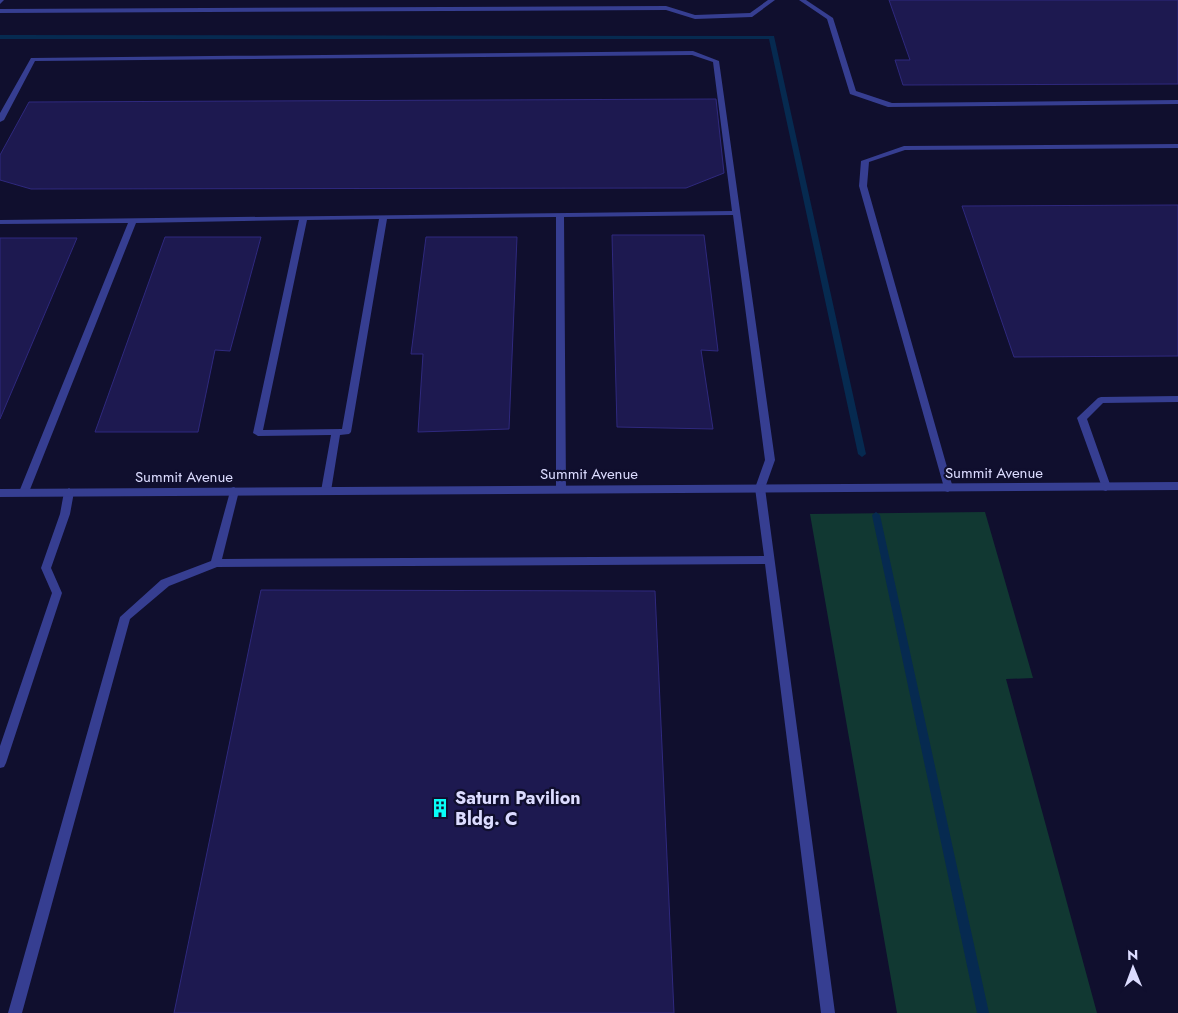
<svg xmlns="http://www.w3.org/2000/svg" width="1178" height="1013" font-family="Jost,sans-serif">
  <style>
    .green { fill: #113832 }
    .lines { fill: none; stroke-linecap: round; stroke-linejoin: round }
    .stream { fill: #062a50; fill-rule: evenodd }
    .building { fill: #1d1950; stroke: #2f297e }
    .lane { fill: #363e91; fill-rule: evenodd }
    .street { fill: #363e91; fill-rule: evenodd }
    .labels { text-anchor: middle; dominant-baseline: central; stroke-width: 4.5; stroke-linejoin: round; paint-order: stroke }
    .street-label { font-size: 15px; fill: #dcdcff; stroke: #100f2e }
    .near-poi-label { font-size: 18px; font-weight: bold; fill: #dcdcff; stroke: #100f2e; text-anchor: start }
  </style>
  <rect width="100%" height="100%" fill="#100f2e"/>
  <!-- green -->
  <path class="green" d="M985,512L1033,678L1006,679L1097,1013H897L810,514Z"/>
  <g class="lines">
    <!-- stream -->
    <path class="stream" d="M0,35L774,36L866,454L862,457L858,454L769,39H0Z
      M876,512L880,515L989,1013H977L872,515Z"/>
  </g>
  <!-- building -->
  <path class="building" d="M889,0H1178V84L903,85L895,60H910Z
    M716,99L724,173L686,188L31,189L0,180V155L29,102Z
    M1178,205V356L1014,357L962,206Z
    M612,235H704L718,351L701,350L713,429L617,427Z
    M165,237H261L230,351L215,350L198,432H95Z
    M426,237H517L509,429L418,432L423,354H411Z
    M0,238H77L0,419Z
    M261,590L655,591L674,1013H174Z"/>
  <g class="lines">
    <!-- lane -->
    <path class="lane" d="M0,0H4L0,4Z
      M768,0H775L752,17L695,19L666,10L0,13V9L666,6L695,15L750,13Z
      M799,0H806L833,18L856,91L892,103L1178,100V104L888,107L850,94L827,19Z
      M693,51L719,61L775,460L765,488L835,1013H821L765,564L217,567L169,586L130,619L22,1013H8L120,617L161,580L211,561L231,488L234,487L239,491L222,559L764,556L755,488L765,460L733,215L564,217L566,489L561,493L556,489V217L387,219L351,432L349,434L340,435L331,491L326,495L321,491L331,435L258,436L253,433L299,220L136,223L29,492L24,496L19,492L128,223L0,224V220L732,211L713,62L692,55L35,61L4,120L0,122V113L31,58ZM379,219L342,429L263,430L307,220Z
      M1178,144V148L905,150L869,162L867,186L953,488L948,492L945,491L859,186L861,161L904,146Z
      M1178,396V402L1103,403L1087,419L1111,487L1106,491L1103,490L1077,418L1079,416L1098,398L1101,397Z
      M69,488L74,492L70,514L51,568L62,593L6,763L4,767L0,768V746L52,593L41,568L60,514L64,492Z"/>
    <!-- street -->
    <path class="street" d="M1178,482V490L0,497V489Z"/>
  </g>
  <!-- icons -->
  <defs>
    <g id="building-bare" transform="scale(1.5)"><path d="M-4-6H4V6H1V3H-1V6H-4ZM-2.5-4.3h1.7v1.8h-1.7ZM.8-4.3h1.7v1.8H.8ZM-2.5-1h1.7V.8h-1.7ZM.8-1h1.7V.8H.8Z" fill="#08fff8" stroke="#100f2e" stroke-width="2.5" paint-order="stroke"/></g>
  </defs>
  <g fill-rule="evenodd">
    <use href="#building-bare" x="440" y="808"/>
  </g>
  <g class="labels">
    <!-- street labels -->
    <g class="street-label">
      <text x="994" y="473">Summit Avenue</text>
      <text x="589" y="474">Summit Avenue</text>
      <text x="184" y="477">Summit Avenue</text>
    </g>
    <!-- near-poi labels -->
    <g class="near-poi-label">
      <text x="455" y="798">Saturn Pavilion<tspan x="455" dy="21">Bldg. C</tspan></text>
    </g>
  </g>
  <!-- north arrow -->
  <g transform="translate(1133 968) rotate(359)" stroke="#100f2e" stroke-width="4" paint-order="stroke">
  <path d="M0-4L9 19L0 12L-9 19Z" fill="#dcdcff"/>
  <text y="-8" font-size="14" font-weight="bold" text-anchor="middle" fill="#dcdcff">N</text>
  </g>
</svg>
